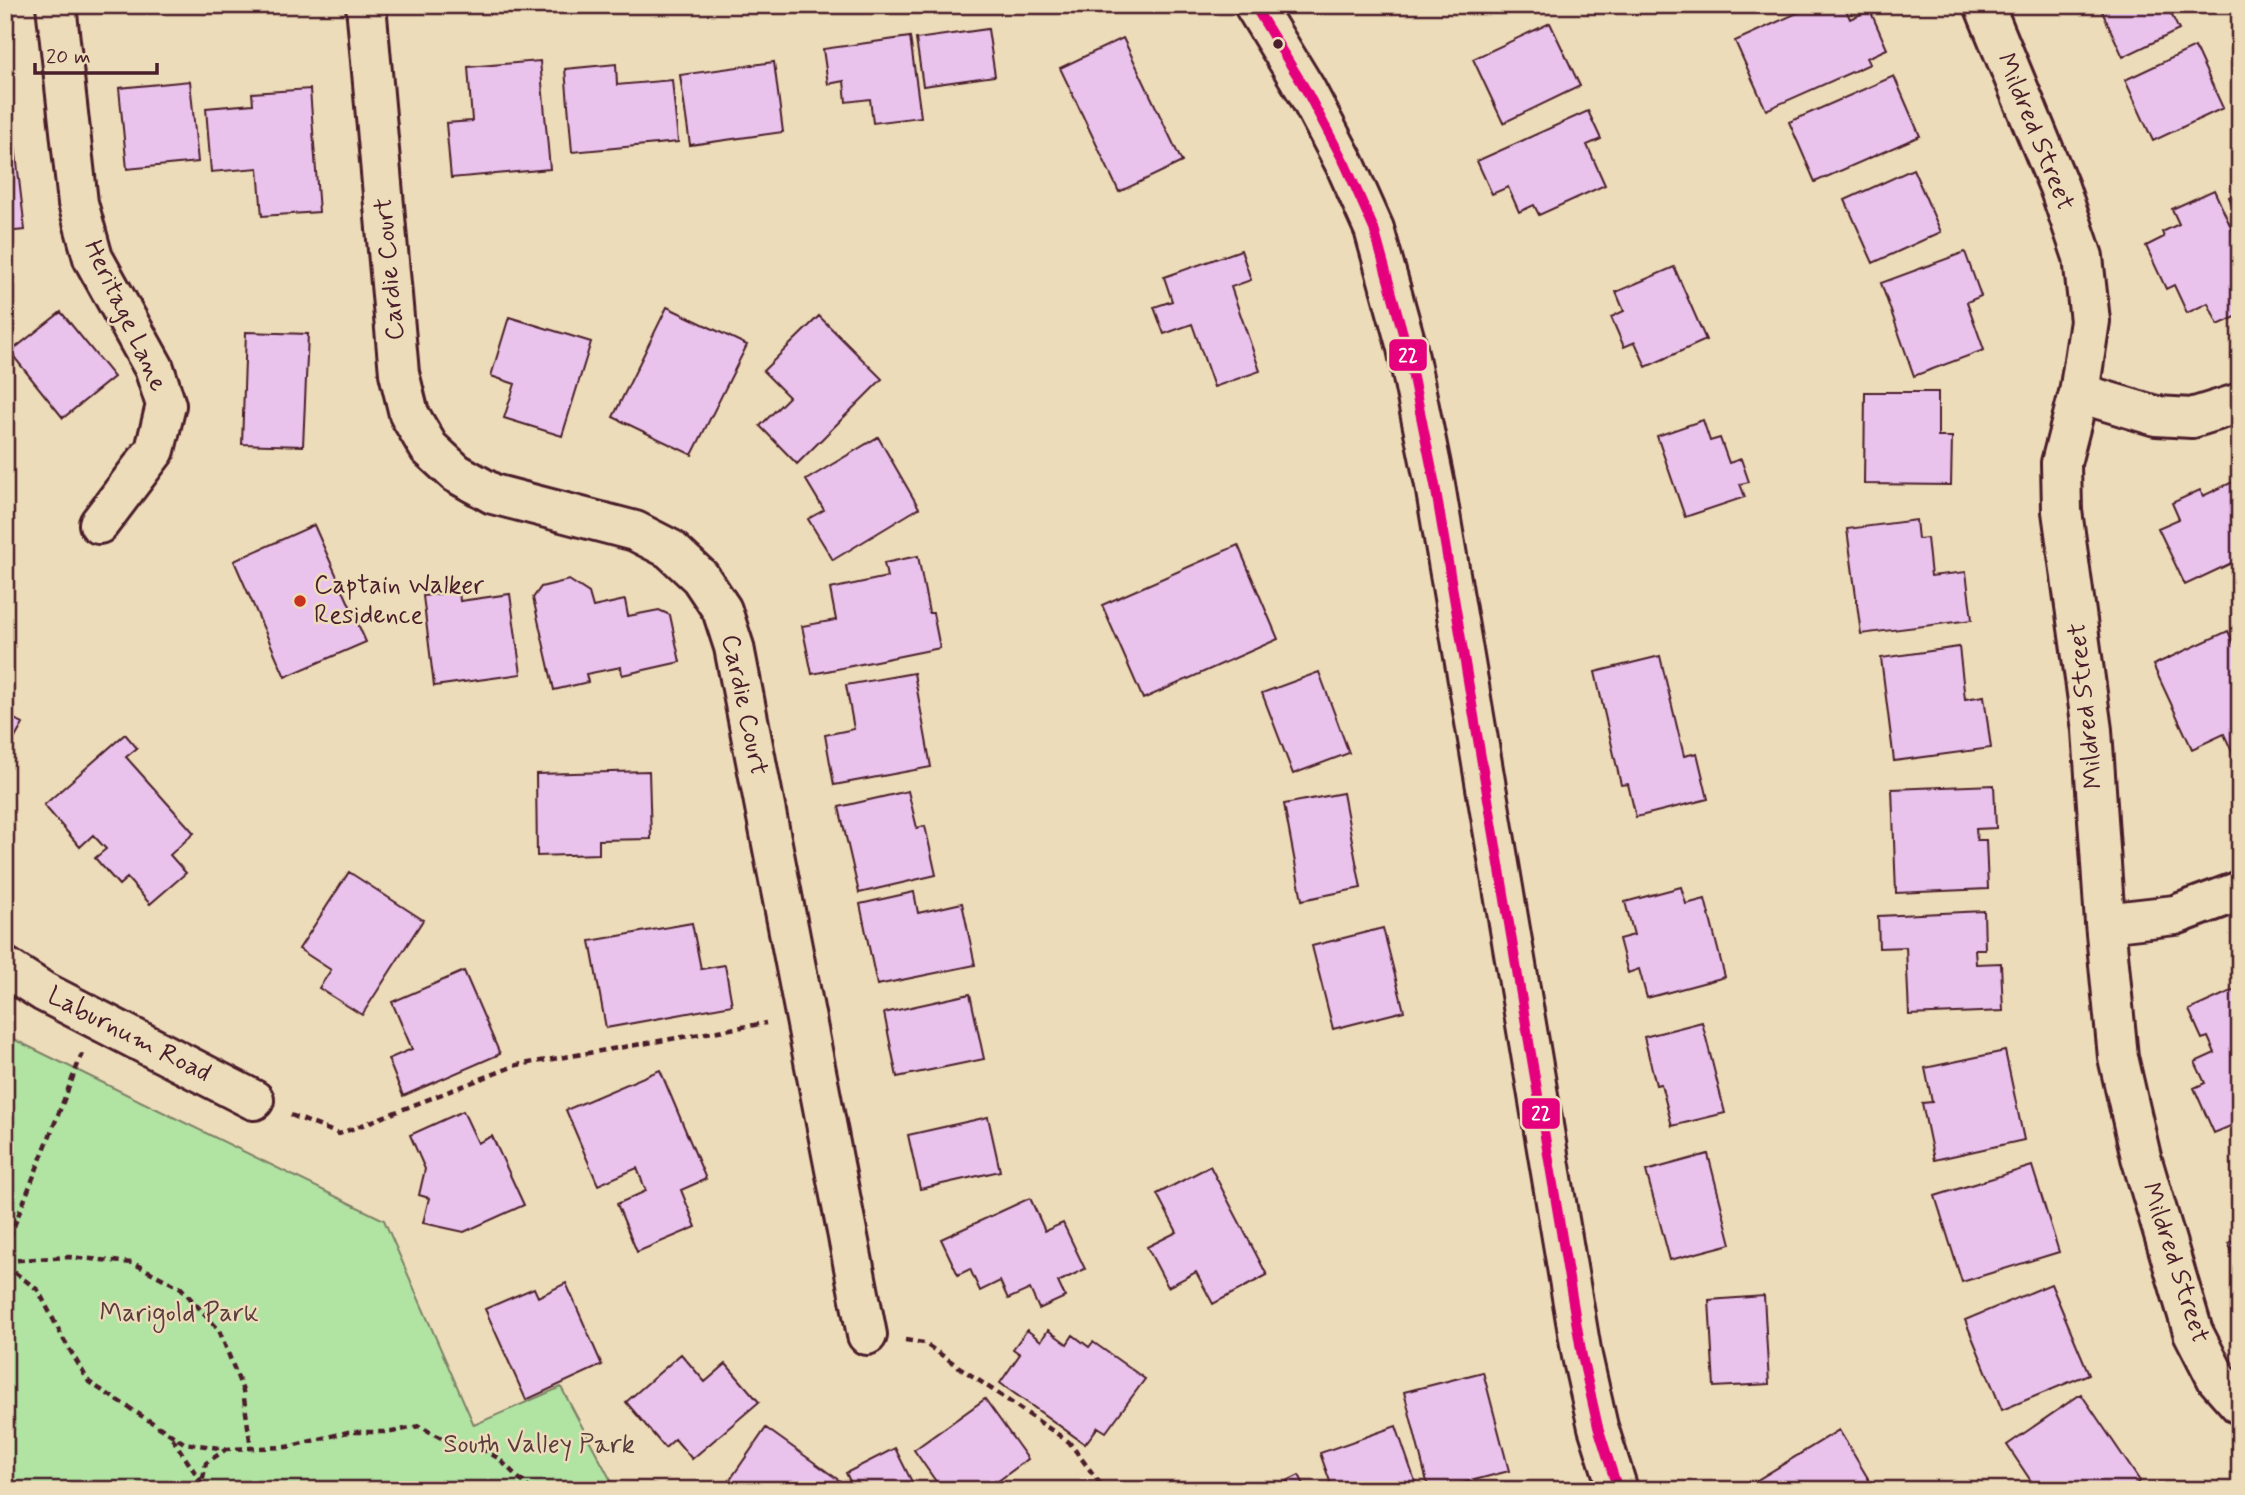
<svg xmlns="http://www.w3.org/2000/svg" width="2245" height="1495" font-family="Mynerve,sans-serif">
  <style>
    .green { fill: #b1e3a3; stroke: #7e8167; stroke-width: 2 }
    .building { fill: #e9c3ec; stroke: #4a1f2b; stroke-width: 2 }
    .lines { fill: none; stroke-linecap: round; stroke-linejoin: round }
    .street-casing { stroke: #4a1f2b; stroke-width: 44 }
    .path { stroke: #4a1f2b; stroke-width: 4.5; stroke-dasharray: 7 5; stroke-linecap: butt }
    .street { stroke: #eddcb9; stroke-width: 38 }
    .bus-1-casing { stroke: #eddcb9; stroke-width: 16 }
    .bus-1 { stroke: #e5007d; stroke-width: 10 }
    .bus-dot { fill: #4a1f2b; stroke: #eddcb9; stroke-width: 2.5 }
    .poi-dot { fill: #c8321e; stroke: #eddcb9; stroke-width: 2.5 }
    .labels { text-anchor: middle; dominant-baseline: central; stroke-width: 5; stroke-linejoin: round; paint-order: stroke }
    .street-label { font-size: 26px; fill: #4a1f2b; stroke: #eddcb9 }
    .poi-label { font-size: 26px; fill: #4a1f2b; stroke: #eddcb9; text-anchor: start }
    .park-label { font-size: 26px; fill: #593c3d; stroke: #eddcb9 }
    .line-badge { stroke: #eddcb9; stroke-width: 2.5 }
    .badge-label { font-size: 19px; text-anchor: middle; font-weight: bold; fill: #fff }
  </style>
  <rect width="100%" height="100%" fill="#eddcb9"/>
  <filter id="ink" filterUnits="userSpaceOnUse"><feTurbulence type="fractalNoise" baseFrequency=".0143" numOctaves="2"/><feDisplacementMap in="SourceGraphic" scale="14" xChannelSelector="R" yChannelSelector="G"/><feConvolveMatrix kernelMatrix="1 2 1 2 8 2 1 2 1" color-interpolation-filters="sRGB"/></filter>
  <g filter="url(#ink)">
    <!-- green -->
    <path class="green" d="M5,1035L384,1220L474,1425L561,1387L616,1490H5Z"/>
    <!-- building -->
    <path class="building" d="M1815,5H1844L1850,19L1870,10L1887,49L1867,58L1870,64L1766,110L1735,41Z
      M2099,5H2167L2179,30L2123,57Z
      M1550,23L1580,86L1503,123L1473,59Z
      M988,29L995,76L923,86L916,39Z
      M910,37L921,117L873,123L870,99L846,102L844,81L828,84L823,49Z
      M1123,38L1182,162L1119,192L1060,68Z
      M2195,47L2223,108L2153,141L2125,80Z
      M540,61L550,169L451,178L446,123L472,121L468,67Z
      M774,62L783,132L690,145L680,75Z
      M616,64L617,85L672,80L678,142L572,152L565,69Z
      M1894,76L1920,136L1815,182L1789,122Z
      M190,81L198,162L127,169L119,88Z
      M310,89L319,212L262,216L258,168L211,172L206,108L253,104L252,93Z
      M1588,111L1601,139L1587,145L1605,185L1539,215L1534,205L1519,212L1508,187L1492,194L1477,161Z
      M13,128L25,230L5,232V129Z
      M1913,169L1941,232L1873,263L1845,200Z
      M2214,190L2240,247V315L2218,325L2208,303L2187,313L2174,285L2166,289L2146,246L2164,237L2162,232L2179,224L2172,209Z
      M2240,192V221L2229,197Z
      M1241,250L1251,280L1231,287L1260,371L1214,387L1192,324L1164,334L1154,307L1172,301L1164,277Z
      M1965,252L1981,296L1967,302L1984,350L1914,376L1881,283Z
      M1674,267L1706,340L1646,367L1635,342L1624,347L1611,317L1624,311L1616,292Z
      M667,307L747,345L692,455L613,417Z
      M61,312L114,377L63,418L10,352Z
      M819,316L882,379L797,464L760,426L789,397L763,371Z
      M509,317L591,342L562,436L504,418L515,384L491,376Z
      M246,332L308,334L303,446L242,444Z
      M1865,392H1938V437H1952L1951,485L1864,484Z
      M1703,420L1710,441L1720,438L1729,463L1741,459L1749,482L1740,484L1745,497L1685,517L1657,436Z
      M878,437L919,508L833,560L808,519L824,510L806,480Z
      M2240,472V559L2185,585L2158,528L2179,519L2172,503L2200,490L2203,496L2235,481L2232,475Z
      M1916,520L1918,539L1927,538L1931,576L1966,572L1972,620L1861,634L1847,529Z
      M314,525L366,642L285,677L234,561Z
      M1238,545L1278,639L1143,699L1102,605Z
      M918,556L929,613H933L940,648L812,674L802,626L836,620L830,589L887,577L884,563Z
      M569,580L589,593L593,607L625,600L628,616L659,610L670,615L680,662L622,675L621,667L586,674L588,682L554,690L533,598L541,587Z
      M459,591L460,601L510,594L521,674L434,686L423,596Z
      M2228,631L2240,657V769L2224,734L2192,749L2153,665Z
      M1959,647L1965,699L1984,696L1991,748L1894,761L1881,658Z
      M1660,656L1684,756L1697,753L1708,799L1636,817L1628,784L1621,785L1595,672Z
      M1319,672L1349,753L1293,774L1262,693Z
      M914,673L931,767L834,785L825,735L854,729L846,685Z
      M5,713L23,724L5,755Z
      M125,734L137,748L126,757L194,833L170,855L186,873L150,904L127,878L119,885L95,858L106,849L93,835L80,847L44,805Z
      M649,771L651,839L599,840V854L537,856L536,774Z
      M1994,785L1996,828L1976,829L1977,840H1986L1988,889L1896,893L1892,789Z
      M908,791L917,828L925,826L936,875L859,893L839,807Z
      M1343,793L1361,888L1302,900L1284,804Z
      M349,872L423,920L362,1015L319,988L331,970L299,949Z
      M1681,887L1686,904L1705,899L1725,977L1647,998L1639,969L1628,973L1619,939L1634,935L1625,902Z
      M914,892L918,913L962,903L975,965L877,985L860,904Z
      M1984,911L1985,949H1975L1976,964L2001,963L2003,1011L1909,1015L1906,947L1879,948L1878,916Z
      M692,923L701,969L725,965L732,1005L606,1028L590,941Z
      M1383,928L1404,1011L1333,1029L1312,946Z
      M464,971L500,1054L403,1096L388,1059L412,1049L392,1002Z
      M2240,987V1122L2214,1133L2194,1088L2205,1083L2195,1062L2215,1053L2208,1037L2202,1039L2189,1010Z
      M970,994L984,1059L897,1077L884,1013Z
      M1702,1022L1725,1113L1672,1126L1661,1084L1656,1085L1644,1037Z
      M2005,1051L2024,1140L1934,1160L1922,1103L1932,1102L1925,1068Z
      M660,1070L706,1179L681,1190L696,1227L637,1252L617,1204L646,1191L637,1168L598,1185L566,1110Z
      M463,1111L478,1143L492,1136L524,1205L464,1232L423,1223L429,1198L419,1195L425,1169L410,1135Z
      M988,1117L1000,1171L920,1189L908,1135Z
      M1708,1154L1731,1244L1670,1260L1646,1171Z
      M1210,1166L1267,1275L1213,1304L1196,1272L1168,1287L1147,1247L1177,1232L1157,1194Z
      M2032,1166L2059,1252L1962,1282L1935,1196Z
      M1030,1198L1045,1231L1063,1223L1085,1269L1058,1282L1065,1297L1039,1309L1030,1289L1008,1299L1000,1281L980,1291L970,1269L958,1275L941,1239Z
      M2240,1237V1267L2228,1243Z
      M566,1283L602,1365L526,1400L485,1309L534,1288L538,1297Z
      M2051,1284L2089,1374L2002,1410L1965,1320Z
      M1764,1296L1769,1384L1714,1387L1709,1300Z
      M1027,1330L1041,1341L1048,1330L1067,1344L1073,1335L1089,1347L1093,1342L1145,1379L1106,1432L1098,1427L1085,1444L1000,1383L1020,1354L1013,1349Z
      M681,1354L705,1382L726,1364L759,1402L692,1459L675,1439L665,1448L626,1402Z
      M1483,1372L1509,1471L1436,1490H1429L1404,1392Z
      M2081,1394L2140,1481L2128,1490H2037L2007,1445Z
      M985,1399L1028,1459L986,1490H942L914,1450Z
      M1396,1426L1418,1490H1333L1320,1453Z
      M766,1428L840,1481L834,1490H723Z
      M1839,1430L1875,1490H1741Z
      M895,1448L916,1490H854L846,1473Z
      M1299,1475L1307,1490H1269Z"/>
    <g class="lines">
      <!-- street casing -->
      <g class="street-casing">
        <path id="street" d="M56,5L78,203L93,258L154,368L166,405L155,450L99,524
          M366,5L399,373L409,414L429,448L456,473L493,494L635,531L670,549L700,577L722,610L734,647L867,1335
          M1254,5L1306,90L1345,164L1374,229L1407,348L1435,485L1582,1356L1598,1427L1618,1490
          M1984,5L2059,187L2083,257L2090,321L2079,393L2061,463L2062,511L2092,730L2105,923L2118,1057L2141,1157L2193,1332L2217,1379L2240,1405
          M2079,393L2156,416L2192,418L2240,403
          M2105,923L2175,915L2240,891
          M5,967L44,992L254,1100"/>
      </g>
      <!-- path -->
      <path class="path" d="M291,1115L339,1134L517,1065L766,1023
        M5,1249L82,1054
        M5,1261L69,1257L133,1263L181,1288L219,1330L243,1391L251,1448
        M5,1265L38,1290L64,1340L89,1382L184,1443L226,1449L287,1447L348,1432H392L419,1426L447,1441L475,1445L498,1458L531,1490
        M905,1340L924,1343L1069,1442L1105,1490
        M172,1438L202,1483
        M5,1480L9,1490
        M205,1490L202,1483L206,1463L225,1450"/>
      <!-- street -->
      <use href="#street" class="street"/>
      <!-- bus-1 casing -->
      <g class="bus-1-casing">
        <path id="bus-1" d="M1254,5L1306,90L1345,164L1374,229L1407,348L1435,485L1582,1356L1598,1427L1618,1490"/>
      </g>
      <!-- bus-1 -->
      <use href="#bus-1" class="bus-1"/>
    </g>
  </g>
  <!-- markers -->
  <circle class="bus-dot" cx="1278" cy="44" r="6"/>
  <circle class="poi-dot" cx="300" cy="601" r="7"/>
  <g class="labels">
    <!-- street labels -->
    <g class="street-label">
      <text transform="translate(2035 132) rotate(68)">Mildred Street</text>
      <text transform="translate(390 269) rotate(-95)">Cardie Court</text>
      <text transform="translate(125 316) rotate(65)">Heritage Lane</text>
      <text transform="translate(744 705) rotate(78)">Cardie Court</text>
      <text transform="translate(2086 706) rotate(-96)">Mildred Street</text>
      <text transform="translate(129 1035) rotate(27)">Laburnum Road</text>
      <text transform="translate(2175 1263) rotate(72)">Mildred Street</text>
    </g>
    <!-- poi labels -->
    <g class="poi-label">
      <text x="314" y="586">Captain Walker<tspan x="314" dy="30">Residence</tspan></text>
    </g>
    <!-- park labels -->
    <g class="park-label">
      <text x="179" y="1314">Marigold Park</text>
      <text x="539" y="1445">South Valley Park</text>
    </g>
  </g>
  <g class="line-badge">
    <rect x="1388" y="338" width="40" height="34" rx="7" fill="#e5007d"/>
    <rect x="1521" y="1097" width="40" height="33" rx="7" fill="#e5007d"/>
  </g>
  <g class="badge-label">
    <text x="1408" y="362">22</text>
    <text x="1541" y="1120">22</text>
  </g>
  <!-- margin -->
  <rect width="2245" height="1495" fill="none" stroke="#eddcb9" stroke-width="28"/>
  <rect x="14" y="14" width="2217" height="1467" fill="none" stroke="#4a1f2b" stroke-width="2.5" filter="url(#ink)"/>
  <!-- scale -->
  <path d="M35 63v10h122v-10" fill="none" stroke="#4a1f2b" stroke-width="3.5"/>
  <text x="46" y="63" font-size="21" fill="#4a1f2b" stroke="#eddcb9" stroke-width="5" paint-order="stroke">20 m</text>
</svg>
